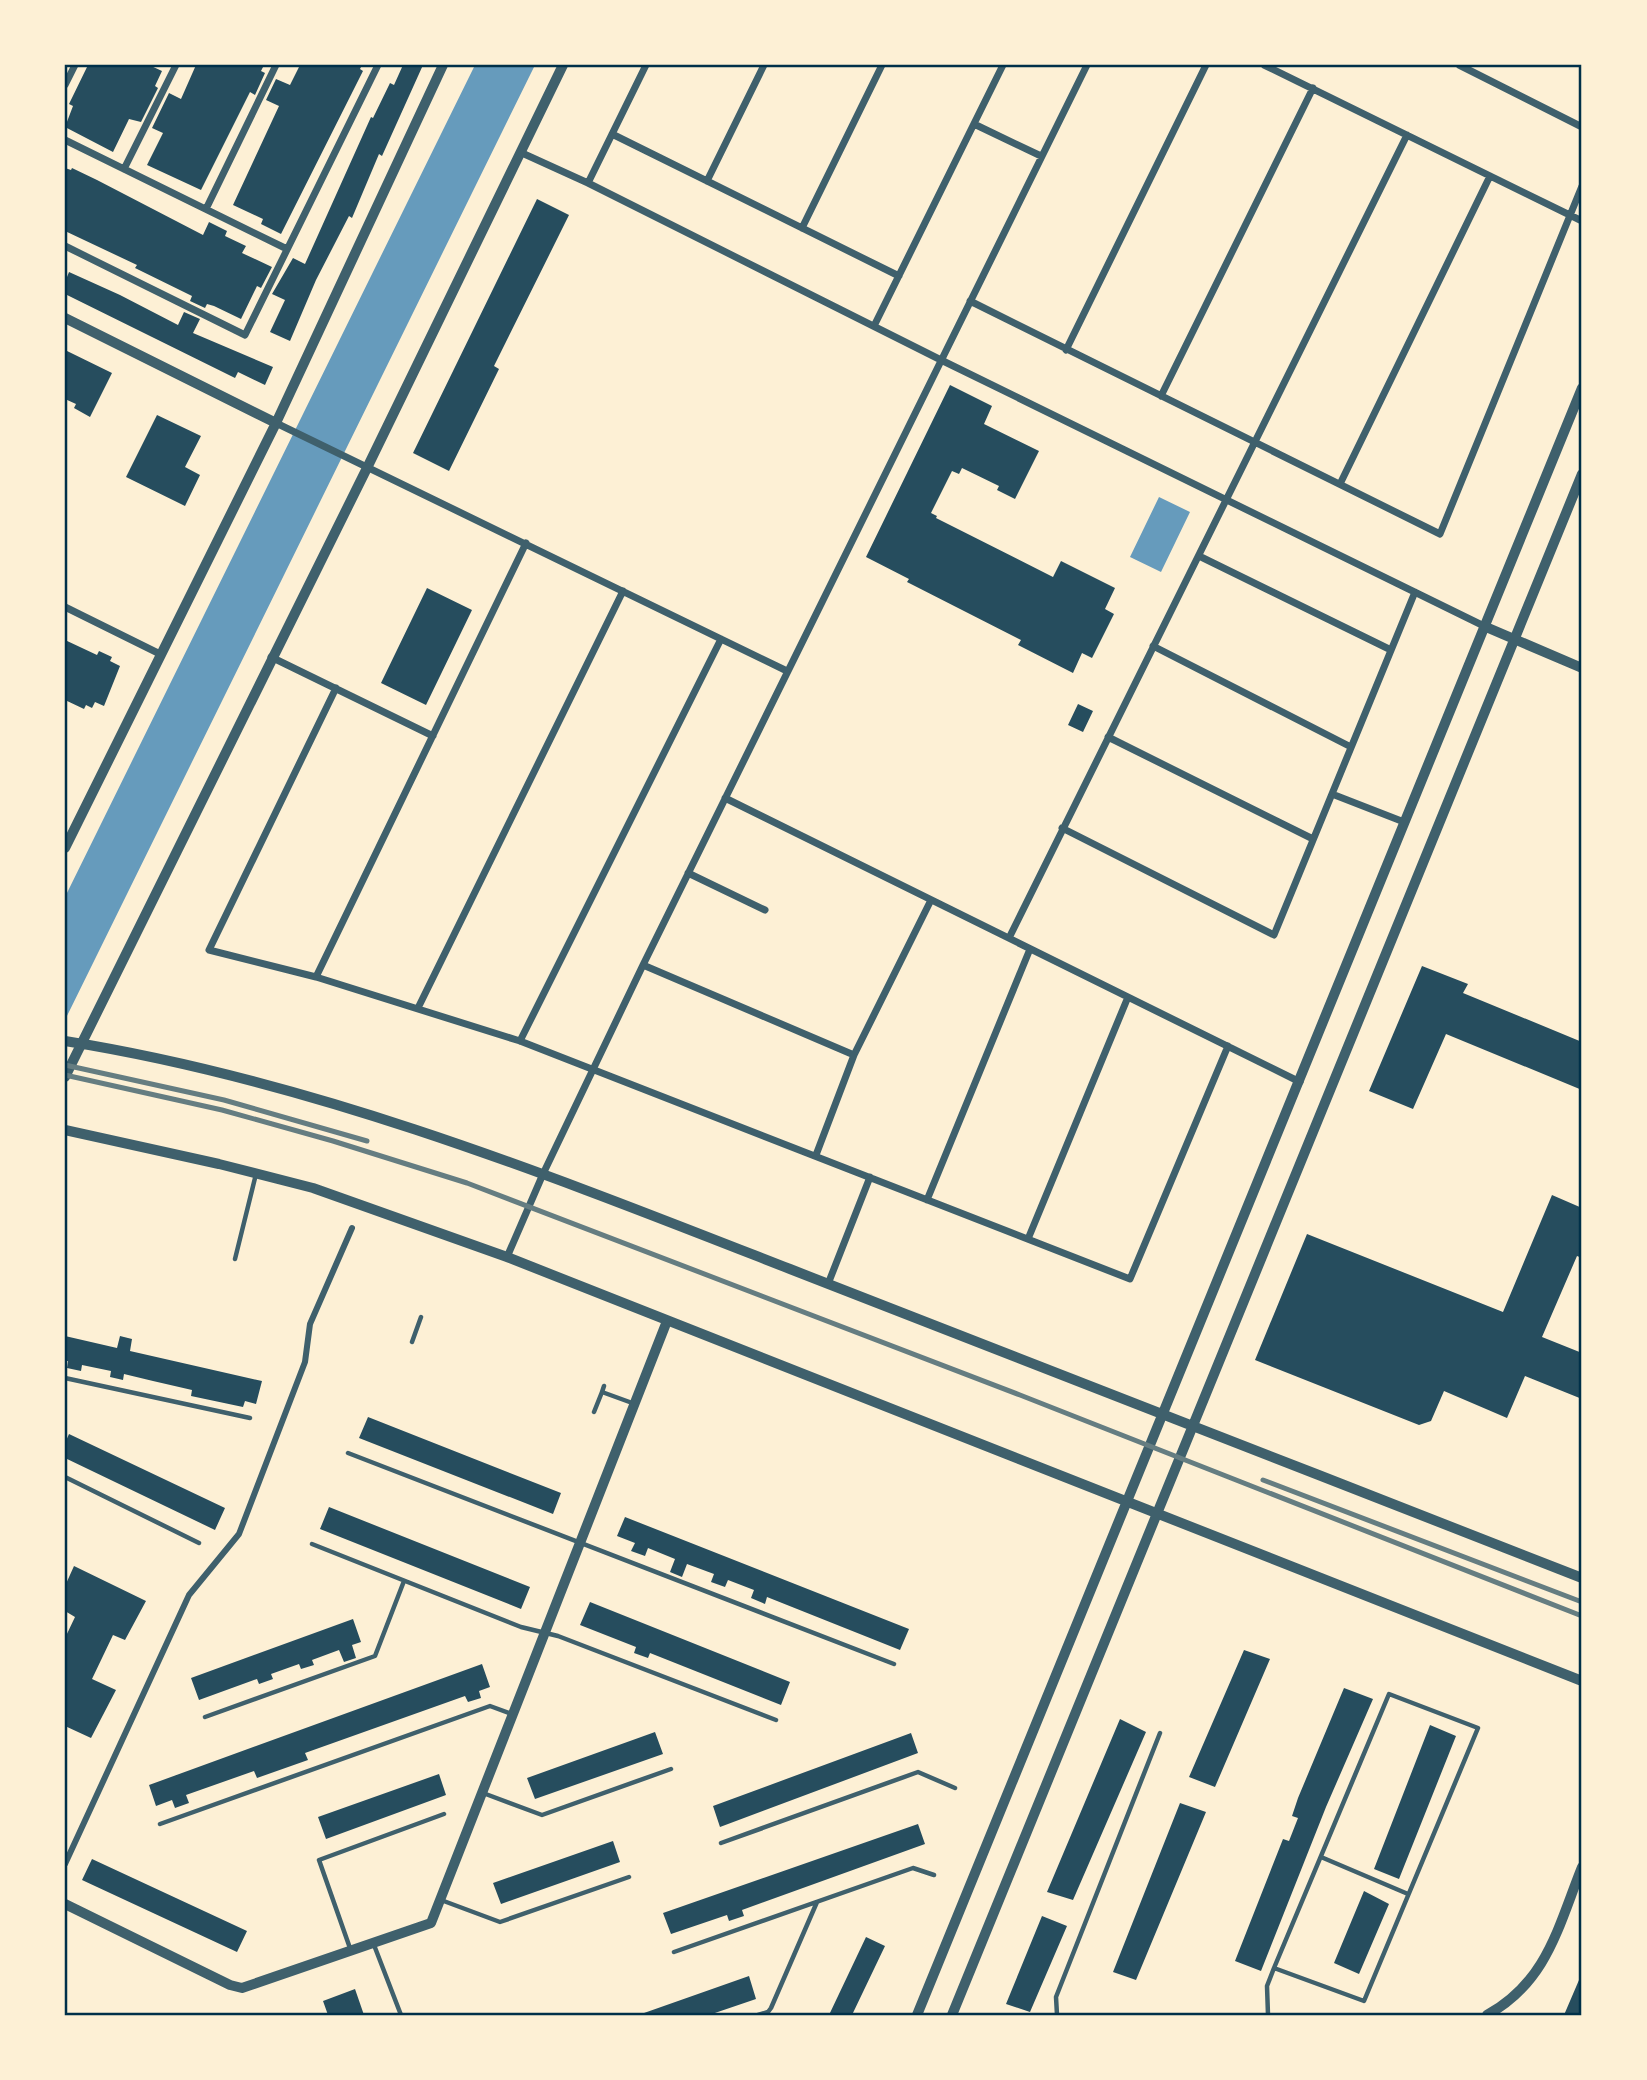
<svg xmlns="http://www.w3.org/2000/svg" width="1647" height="2080" font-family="'IBM Plex Serif',serif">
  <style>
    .water { fill: #669bbc }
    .building { fill: #264d5e }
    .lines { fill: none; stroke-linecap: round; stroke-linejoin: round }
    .service { stroke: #3f606c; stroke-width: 4.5 }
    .pedestrian { stroke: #3f606c; stroke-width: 6 }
    .minor { stroke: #3f606c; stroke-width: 7 }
    .tertiary { stroke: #3f606c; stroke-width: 10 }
    .rail { stroke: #657d81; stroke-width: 5 }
    .neatline { fill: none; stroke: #003049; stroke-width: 2.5 }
  </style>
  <rect width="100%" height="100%" fill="#fdf0d5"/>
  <!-- water -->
  <path class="water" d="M475,65H535L65,1020V897Z
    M1159,497L1190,512L1161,572L1130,557Z"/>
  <!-- building -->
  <path class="building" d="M88,65H149L162,71L155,86L158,88L141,122L129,119L113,152L65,127L73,106L69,104Z
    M196,65H264L261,71L265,73L255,95L250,92L201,190L147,165L163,133L152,128L169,93L181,99Z
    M300,65H362L360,69L363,71L281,234L261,224L263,219L233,205L279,106L266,100L276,79L290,85Z
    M403,65H423L382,156L379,154L352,218L349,216L316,280L290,341L270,332L285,300L272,294L293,258L305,264L371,117L373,118L390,83L394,85Z
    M65,168L71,170L72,168L97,180L203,235L209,222L227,231L225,236L246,246L242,253L272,267L261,288L257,286L241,319L214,306L207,304L205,308L190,301L192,296L135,268L137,265L65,231Z
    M537,199L569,215L494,366L499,369L449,471L413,453Z
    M69,272L120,295L178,325L184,312L200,319L193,333L273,367L265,385L238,372L235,378L65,294V282Z
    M65,350L112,373L90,417L74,408L76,404L65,399Z
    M950,385L992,406L984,424L1039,451L1015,499L997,490L999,486L962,468L959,474L952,471L931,513L937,516L936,518L1053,577L1061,561L1115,588L1105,609L1114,614L1092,658L1082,653L1073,673L1018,645L1021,640L907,582L909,579L866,557Z
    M157,415L201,436L185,467L200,475L185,506L126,477Z
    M427,588L472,610L426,705L381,683Z
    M65,640L97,655L99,651L112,657L110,661L120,666L104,706L95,702L92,708L86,705L84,709L65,700Z
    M1078,704L1093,711L1083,732L1068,725Z
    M1422,966L1468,984L1463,993L1582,1042V1090L1446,1034L1413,1109L1369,1091Z
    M1552,1195L1582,1208V1258L1577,1256L1542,1337L1582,1353V1399L1525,1376L1507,1418L1444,1391L1431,1421L1419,1425L1255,1360L1307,1234L1503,1312Z
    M65,1336L117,1348L120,1336L132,1339L130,1351L262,1381L256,1404L245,1401L243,1407L191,1396L192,1390L153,1381L124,1374L123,1380L110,1377L111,1371L82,1365L81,1371L67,1368L68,1361H65Z
    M368,1417L561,1493L553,1514L359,1438Z
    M69,1434L225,1508L215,1530L65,1458V1443Z
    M329,1507L530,1587L521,1609L320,1529Z
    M625,1517L909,1629L900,1650L767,1597L765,1604L751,1598L754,1590L728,1580L725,1587L711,1582L714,1574L687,1564L682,1577L670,1572L675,1559L648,1548L645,1556L631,1551L635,1543L617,1536Z
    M74,1566L146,1601L125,1640L113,1635L92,1679L116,1690L91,1738L65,1726V1638L75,1617L65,1611V1586Z
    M590,1602L790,1682L781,1705L650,1653L648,1658L634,1653L636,1647L580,1625Z
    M353,1619L361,1642L352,1645L356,1658L344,1662L339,1650L312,1660L314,1665L301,1669L299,1664L271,1674L273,1679L259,1684L257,1679L199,1700L191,1678Z
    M1244,1650L1270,1659L1215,1787L1189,1777Z
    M482,1664L490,1687L479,1691L481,1698L468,1702L465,1696L305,1753L308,1760L257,1778L254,1771L186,1795L189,1803L175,1808L172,1800L156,1806L149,1785Z
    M1344,1688L1373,1699L1326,1807L1261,1971L1235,1961L1283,1839L1289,1841L1298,1818L1292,1816L1298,1798Z
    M1120,1719L1146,1732L1073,1900L1047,1892Z
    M1430,1725L1456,1736L1399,1879L1374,1869Z
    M655,1732L663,1754L535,1799L527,1778Z
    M911,1733L918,1753L720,1827L713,1806Z
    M439,1774L446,1795L326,1839L318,1817Z
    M1180,1803L1206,1812L1136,1980L1113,1972Z
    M918,1824L925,1844L742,1910L744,1916L729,1921L727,1915L671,1934L663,1913Z
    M613,1841L620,1862L501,1904L493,1883Z
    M92,1859L247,1931L237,1952L82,1880Z
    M1364,1891L1389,1904L1359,1974L1334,1963Z
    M1042,1916L1067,1926L1030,2012L1006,2004Z
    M866,1937L885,1946L852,2015H829Z
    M1582,1973V2015H1564Z
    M749,1976L756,1999L709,2015H645L644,2013Z
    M355,1989L364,2015H328L323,2001Z"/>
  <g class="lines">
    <!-- service -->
    <path class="service" d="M235,1259L256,1174
      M412,1342L421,1317
      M65,1378L250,1418
      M604,1386L602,1392L635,1404
      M594,1412L602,1392
      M348,1453L894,1664
      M65,1477L199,1543
      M312,1544L521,1627L558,1636L776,1720
      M205,1717L375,1656L404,1581
      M483,1793L542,1815L671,1769
      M160,1824L490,1706L512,1714
      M721,1843L918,1772L955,1788
      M1321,1857L1408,1894
      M441,1900L500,1922L629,1877
      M374,1945L401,2015
      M351,1951L319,1860L444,1814
      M674,1952L913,1868L934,1875
      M758,2015L768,2012L771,2008L817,1902
      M1057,2015L1056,1997L1160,1733
      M1268,2015L1267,1986L1274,1968L1389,1694L1478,1728L1364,2001L1274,1968"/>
    <!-- pedestrian -->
    <path class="pedestrian" d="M65,1864L189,1595L239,1534L305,1362L310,1324L352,1228"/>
    <!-- minor -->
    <path class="minor" d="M1264,65L1582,221
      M1459,65L1582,127
      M65,85L75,65
      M974,124L1041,156
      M612,134L899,276
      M65,140L287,249
      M522,153L588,183L941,360L1486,627
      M124,169L176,65
      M707,181L764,65
      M588,183L646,65
      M206,209L276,65
      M802,228L882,65
      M65,246L245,335L378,65
      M970,301L1440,534L1582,186
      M874,326L1003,65
      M1066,350L1206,65
      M1161,396L1313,88
      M276,423L787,671
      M1340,484L1490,176
      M1199,556L1391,650
      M65,607L160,654
      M1153,646L1351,747
      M271,657L433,736
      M336,688L209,950L316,977L520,1041L1130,1279L1228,1046
      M1108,737L1313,839
      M1332,794L1404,822
      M725,798L1300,1082
      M1062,828L1274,935L1415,592
      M688,873L765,910
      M1009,938L1407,135
      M643,965L854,1055
      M316,977L526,543
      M418,1008L623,591
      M520,1041L721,639
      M816,1155L854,1055L931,900
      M927,1200L1030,949
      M1028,1239L1128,997
      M507,1257L543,1174L643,965L1087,65
      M828,1284L870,1177"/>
    <!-- tertiary -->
    <path class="tertiary" d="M65,318L276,423
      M1486,627L1582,668
      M65,848L276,423L443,65
      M65,1041C316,1081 554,1177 790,1269C1054,1371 1318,1475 1582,1578
      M65,1077L367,468L563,65
      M65,1130L219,1164L313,1188L507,1257L1582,1681
      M65,1904L230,1985L242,1988L431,1923L667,1321
      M917,2015L1582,388
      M952,2015L1582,474
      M1487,2015C1547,1982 1558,1927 1582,1867"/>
    <!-- rail -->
    <path class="rail" d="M65,1065L224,1100L367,1141
      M65,1075L222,1110L333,1141L467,1183L1020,1395L1582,1616
      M1263,1480L1582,1602"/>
  </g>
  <!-- border -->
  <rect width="1647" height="2080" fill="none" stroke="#fdf0d5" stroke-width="133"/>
  <rect x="66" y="66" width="1514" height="1948" class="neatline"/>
</svg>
